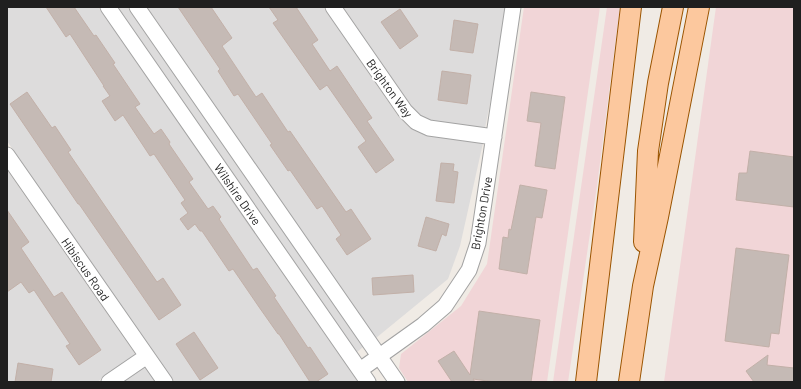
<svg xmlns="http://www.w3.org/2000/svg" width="801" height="389" font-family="Barlow,sans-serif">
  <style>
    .residential { fill: #dddcdc }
    .commercial { fill: #f1d5d7 }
    .building { fill: #c5bab5; stroke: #c2b0a8 }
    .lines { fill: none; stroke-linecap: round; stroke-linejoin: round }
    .minor-casing { stroke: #a3a3a3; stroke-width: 17 }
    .major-casing { stroke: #9a5400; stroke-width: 22 }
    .minor { stroke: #fff; stroke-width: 15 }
    .major { stroke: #fcc89e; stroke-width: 20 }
    .labels { text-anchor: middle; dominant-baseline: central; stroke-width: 4; stroke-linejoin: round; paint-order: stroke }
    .street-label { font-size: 12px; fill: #1f1f1f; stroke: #fff }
  </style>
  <rect width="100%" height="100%" fill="#f0ebe5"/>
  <!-- residential -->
  <path class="residential" d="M7,7H98L358,382H175L7,141Z
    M118,7H127L363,347L357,352Z
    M147,7H323L398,116L410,128L425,135L483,143L460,246L448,279L376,338Z
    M343,7H505L495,79L485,128L432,121L421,116L411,106Z
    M7,170L136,355L97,382H7Z
    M145,366L155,382H122Z"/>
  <!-- commercial -->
  <path class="commercial" d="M524,7H600L547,382H408L399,368L401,354L461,306L487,264Z
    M607,7H620L597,186L568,382H553Z
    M716,7H794V382H664Z"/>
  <!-- building -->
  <path class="building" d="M46,7H74L94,36L96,35L115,63L113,64L140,104L135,107L154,134L161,129L170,142L169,144L193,179L189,182L208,209L213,206L221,217L219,219L253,270L257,268L276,296L274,297L308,348L310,347L328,374L316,382H310L279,334H278L259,307L233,269L229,271L202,231H200L195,224L188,230L180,219L188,213L181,203L185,200L154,154L150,156L123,115L115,121L102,101L110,96L103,86H104L70,34L66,37Z
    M178,7H211L232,38L222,46L256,97L262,93L288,132L290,131L346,212L351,209L371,239L347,255L336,239L341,235L322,206L317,209L290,170L288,171L270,145L272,144L238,94L234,96L218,71L220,69Z
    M269,7H296L318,40L312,44L330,71L337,66L372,118L367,121L394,160L376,173L358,147L366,141L327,85L320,90L273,23L278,20Z
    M400,9L418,36L400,49L381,22Z
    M454,20L478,24L473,53L450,50Z
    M442,71L471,75L467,104L438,100Z
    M27,92L52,128L55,126L71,150L68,152L157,282L163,278L181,305L159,320L79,204H78L10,104Z
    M531,92L565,97L555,169L535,166L541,123L527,121Z
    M750,151L794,157V207L736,200L739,173H747Z
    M441,163L454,164L453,171L458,172L454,203L436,201Z
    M520,185L547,190L542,218L536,217L527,274L499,269L503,237L508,238L509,229L511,230Z
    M7,210L29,242L21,248L54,297L62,292L101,350L79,365L66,346L70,344L34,290L29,293L21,282L7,292Z
    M426,217L449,224L446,236L442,234L436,251L418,246Z
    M736,248L789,255L779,334L771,333L769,347L725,341Z
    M413,275L414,292L373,295L372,278Z
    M479,311L540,320L531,382H495L473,379L475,382H452L438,361L454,351L470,375Z
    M194,332L218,368L200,380L176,344Z
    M768,355L767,365L794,368V382H754L746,371Z
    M18,363L53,369L51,382H15Z"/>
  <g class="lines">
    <!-- minor casing -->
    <g class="minor-casing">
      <path id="minor" d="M108,7L368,382
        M137,7L397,382
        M333,7L405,111L416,122L429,128L494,137
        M7,155L165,382
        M360,370L423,325L445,306L469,270L478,243L513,7
        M109,382L147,356"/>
    </g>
    <!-- major casing -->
    <g class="major-casing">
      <path id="major" d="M644,242L648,151L658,83L673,7
        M586,382L631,7
        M629,382L643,286L658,217L699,7"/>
    </g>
    <!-- minor -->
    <use href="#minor" class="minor"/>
    <!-- major -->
    <use href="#major" class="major"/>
  </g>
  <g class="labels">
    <!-- street labels -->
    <g class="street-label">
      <text transform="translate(390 88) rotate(54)">Brighton Way</text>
      <text transform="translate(238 194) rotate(55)">Wilshire Drive</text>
      <text transform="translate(481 213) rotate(-80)">Brighton Drive</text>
      <text transform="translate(86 269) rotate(55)">Hibiscus Road</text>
    </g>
  </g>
  <!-- border -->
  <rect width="801" height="389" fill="none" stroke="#1f1f1f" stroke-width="16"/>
</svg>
